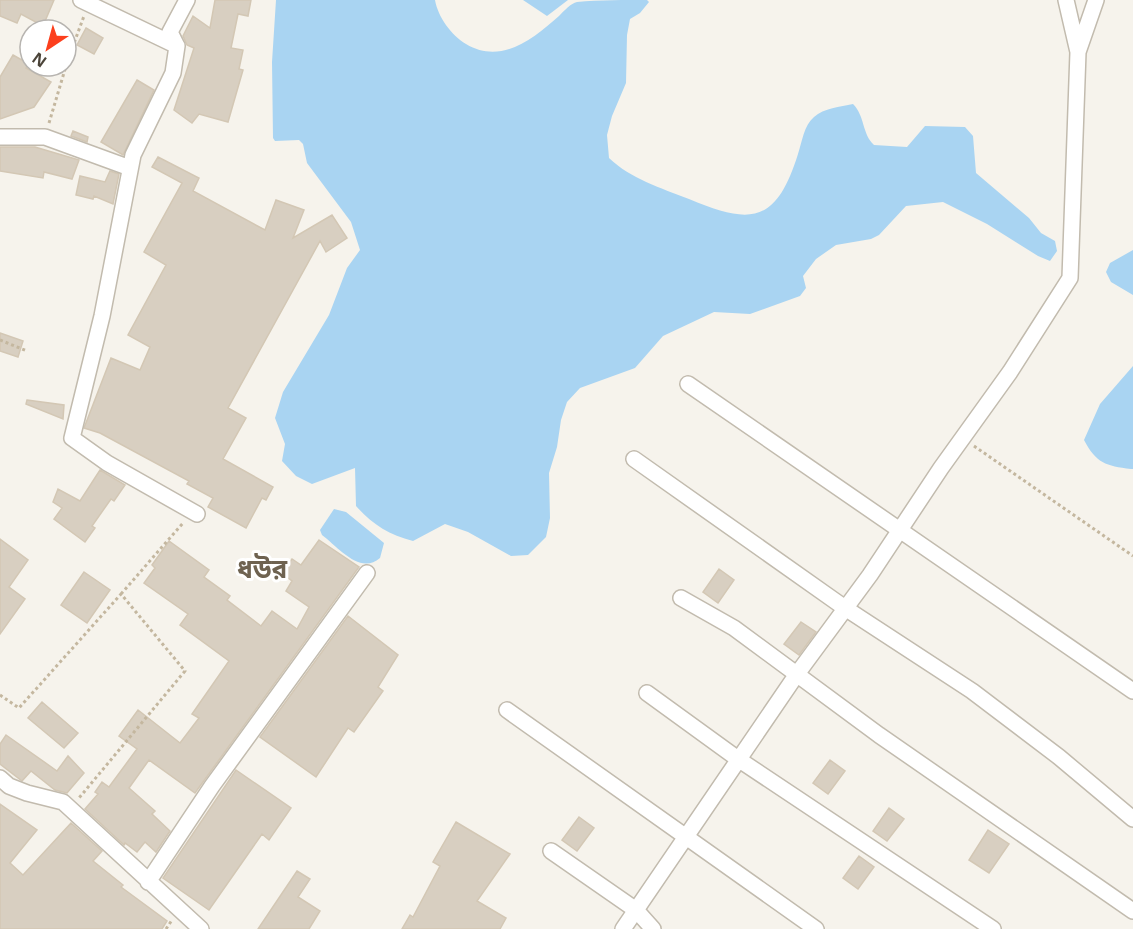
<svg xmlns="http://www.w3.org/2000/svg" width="1133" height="929" font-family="'Noto Sans','Noto Sans Bengali',sans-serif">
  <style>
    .water { fill: #a9d4f2 }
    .building { fill: #d8cfc1; stroke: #d3c7b4; stroke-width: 1.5 }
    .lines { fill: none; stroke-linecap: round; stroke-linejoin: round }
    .minor-casing { stroke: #c2bbae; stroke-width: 18 }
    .path { stroke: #c4b79f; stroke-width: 3; stroke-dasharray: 3 3; stroke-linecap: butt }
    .minor { stroke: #fff; stroke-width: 15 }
    .labels { text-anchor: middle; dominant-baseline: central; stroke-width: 6; stroke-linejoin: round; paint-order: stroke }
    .district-label { font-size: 26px; font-weight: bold; fill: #6e6250; stroke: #fff }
  </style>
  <rect width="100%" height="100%" fill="#f6f3ec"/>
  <!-- water -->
  <path class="water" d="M276,0H435C438,17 451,35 466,44C501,65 533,39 559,16C564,11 571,3 577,2C599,0 625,0 647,0L649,2L640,13L630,19L627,35L626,83L612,116L607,135L609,158C631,179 661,188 689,199C751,225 776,224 798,154C802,142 804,125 814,117C824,108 840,107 853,104C865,116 862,134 874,145L907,147L925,126L965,127L973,136L976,173L1029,218L1041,233L1055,241L1057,251L1050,261L1038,256L987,224L943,202L906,206L879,235L871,239L836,245L816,259L803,276L806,288L800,296L750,314L714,312L663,336L635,368L580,388L567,402L561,420L557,447L549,473L550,518L546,537L528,555L511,556L468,532L445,524L413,541C389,535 372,524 356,506L355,468L312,484L296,476L282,461L285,444L275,418L283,392L329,315L347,268L360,250L351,222L307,163L303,144L299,140L275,141L273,138L272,62Z
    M523,0H568L547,16Z
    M1133,250V295L1111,282L1106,272L1110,263Z
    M1133,366V469H1131C1106,466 1096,463 1084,440L1100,404Z
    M334,509L346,512L384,543L380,558C360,575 339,548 322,535L320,530Z"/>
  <!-- building -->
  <path class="building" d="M0,0H54L43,26L21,14L17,23L0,16Z
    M215,0H251L248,16L238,14L231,48L243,50L239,69L243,70L228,122L199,114L192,123L174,110L194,48L187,45L183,36L193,16L210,28Z
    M86,28L103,38L94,54L77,45Z
    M13,55L29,64L26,68L51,82L34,107L0,119V77Z
    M137,80L154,90L123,155L101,142Z
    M73,131L88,137L87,142L71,136Z
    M0,147H35L79,160L72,179L44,172L43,178L0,171Z
    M158,157L199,178L193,191L265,230L276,200L304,210L293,238L332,215L347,238L326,252L320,241L228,408L246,418L223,459L273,487L266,500L262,498L246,528L208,507L213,498L187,484L189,481L100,433L84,428L111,358L140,370L150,347L128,335L166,265L144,252L182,183L152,167Z
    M110,171L119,174L113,204L94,196L93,199L76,195L80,176L105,182Z
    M0,333L23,341L18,357L0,351Z
    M27,400L64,405L63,419L26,404Z
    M100,470L125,485L114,501L111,499L92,526L95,528L85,542L54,519L62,508L53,502L58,489L80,501Z
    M0,539L28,560L9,587L25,599L0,634Z
    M319,540L359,567L195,793L149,760L129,788L155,811L152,814L170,831L156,852L145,842L137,852L125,843L124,845L85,809L98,794L95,792L102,782L109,787L137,749L119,736L138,710L180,743L199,718L192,714L229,661L180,625L188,614L144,583L155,568L152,565L169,541L209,570L204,577L230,596L227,600L261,626L272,611L297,629L309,607L286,591L292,581L282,573L292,559L301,565Z
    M719,569L734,580L718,603L703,592Z
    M84,572L110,590L87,623L61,605Z
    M348,616L398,655L378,687L383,691L354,732L348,728L316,777L260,737Z
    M801,622L816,632L799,655L784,644Z
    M42,702L78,733L64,748L28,718Z
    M6,735L57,771L68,756L84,773L67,793L55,790L31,771L22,781L0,764V744Z
    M830,760L845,771L828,794L813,783Z
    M236,770L291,808L269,840L262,834L209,910L163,878Z
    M0,804L37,830L10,863L23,875L71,823L102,851L93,861L123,885L121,887L167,921L162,929H0Z
    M889,808L904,819L887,841L873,831Z
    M579,817L594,828L577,851L562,840Z
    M456,822L510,854L477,901L506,918L500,929H402L410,915L413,917L440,866L433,862Z
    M988,830L1009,844L989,873L969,860Z
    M859,856L874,867L858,889L843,878Z
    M297,871L310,879L298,897L320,911L309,929H258Z"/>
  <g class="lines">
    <!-- minor casing -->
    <g class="minor-casing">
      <path id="minor" d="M81,0L177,46L173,73L133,155L102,316L72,438L107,463L197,514
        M177,46L170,32L187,0
        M1078,52L1096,0
        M0,137H45L130,168
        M688,384L1133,691
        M634,459L845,608L972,691L1059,757L1133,819
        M681,598L734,628L879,735L1133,911
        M647,693L738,759L993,929
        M507,710L816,929
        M0,778L9,786L27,793L63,802L201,929
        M551,851L636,910L653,929
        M148,882L212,786L367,573
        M623,929L797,674L870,575L941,468L1010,372L1070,278L1078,52L1066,0"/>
    </g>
    <!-- path -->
    <path class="path" d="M66,65L84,16
      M49,123L66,66
      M0,340L27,351
      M974,446L1133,556
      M121,594L183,523
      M0,695L19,708L121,594L185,671L79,798
      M166,929L172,920"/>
    <!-- minor -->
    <use href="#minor" class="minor"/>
  </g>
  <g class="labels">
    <!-- district labels -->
    <g class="district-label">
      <text x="262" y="568">ধউর</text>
    </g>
  </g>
  <!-- north arrow -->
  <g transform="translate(48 48) rotate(216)"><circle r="28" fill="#ffffff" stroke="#b7b4b0" stroke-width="1.5"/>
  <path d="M0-4.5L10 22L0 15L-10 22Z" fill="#fc3f1d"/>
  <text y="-9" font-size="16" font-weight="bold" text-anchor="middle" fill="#4b4439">N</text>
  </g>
</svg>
